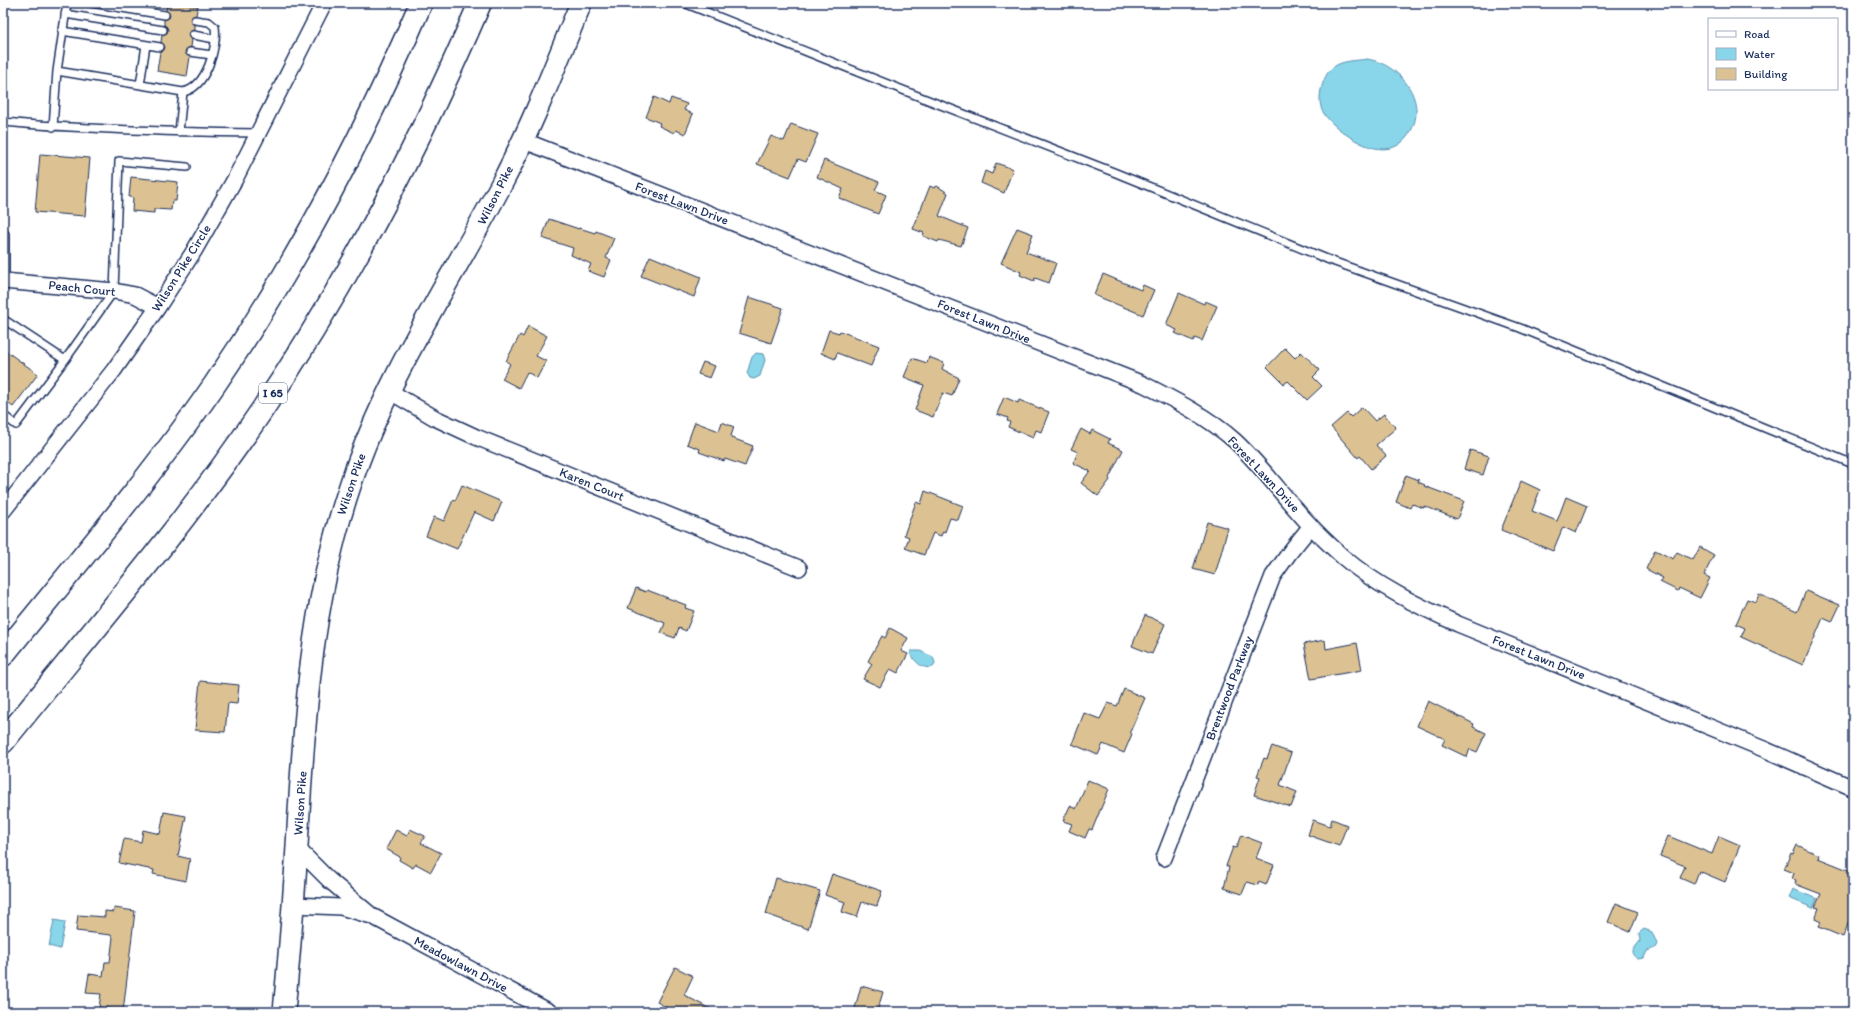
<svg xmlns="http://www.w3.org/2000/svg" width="1856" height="1015" font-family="Itim,sans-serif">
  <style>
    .water { fill: #89d5e9; stroke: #5d93b1 }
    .building { fill: #dcc292; stroke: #1b2f5e }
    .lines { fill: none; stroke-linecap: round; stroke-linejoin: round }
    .lane-casing { stroke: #1b2f5e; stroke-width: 10 }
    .street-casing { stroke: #1b2f5e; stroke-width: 18 }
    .secondary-casing { stroke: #1b2f5e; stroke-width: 24 }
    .highway-casing { stroke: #1b2f5e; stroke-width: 25 }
    .lane { stroke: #fff; stroke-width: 7 }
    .street { stroke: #fff; stroke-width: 15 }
    .secondary { stroke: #fff; stroke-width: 21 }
    .highway { stroke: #fff; stroke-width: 22 }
    .labels { text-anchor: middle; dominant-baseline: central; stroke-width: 3; stroke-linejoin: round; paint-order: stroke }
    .shield { fill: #fff; stroke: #5f6d8e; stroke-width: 1 }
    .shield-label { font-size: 12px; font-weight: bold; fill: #1b2f5e }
    .street-label { font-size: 13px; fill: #1b2f5e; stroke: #fff }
  </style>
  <rect width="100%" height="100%" fill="#fff"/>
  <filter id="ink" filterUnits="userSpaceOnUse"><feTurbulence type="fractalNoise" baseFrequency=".025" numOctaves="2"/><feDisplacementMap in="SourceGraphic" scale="8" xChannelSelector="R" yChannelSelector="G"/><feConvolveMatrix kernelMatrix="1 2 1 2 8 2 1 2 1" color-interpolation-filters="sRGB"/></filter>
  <g filter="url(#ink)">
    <!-- water -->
    <path class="water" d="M1367,59C1401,64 1432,104 1407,137C1387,163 1352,141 1333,124C1329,120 1322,113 1321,107C1319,99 1320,91 1323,83C1324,79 1328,71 1332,68C1342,60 1355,61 1367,59Z
      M756,353L763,354L765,360L760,376L754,379L750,378L747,373L752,357Z
      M911,651H920L933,657L935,663L933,667C922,670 916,662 910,654Z
      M1793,889L1817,899L1813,908L1789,898Z
      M54,920L65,922V923L60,949L49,946Z
      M1644,929L1652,932L1657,944L1655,948L1647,951L1644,958L1638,959L1633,955V950L1640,941L1639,933Z"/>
    <!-- building -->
    <path class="building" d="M167,3L198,6L196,15L193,16L190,19L191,22L194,25V30L189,32L188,34L190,39L192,40L191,47L188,48L185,51L186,54L190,57L187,76L157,71L160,52L164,50L165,47L161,42L162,35L167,33L168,30L166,26L164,25V20L169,18L170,15L166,10Z
      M654,97L669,104L671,98L687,104L684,110L693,114L685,134L676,130L674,133L659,126L660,123L646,117Z
      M791,124L818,134L806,162L798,159L790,177L757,164L771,136L784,141Z
      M40,154L90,158L85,216L35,212Z
      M824,160L879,182L875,190L886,195L878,214L839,198L843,189L817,177Z
      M996,163L1013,169L1004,193L981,183L985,171L992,174Z
      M131,177L178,182L176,201H172L171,210L154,209V213L132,211L133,198L129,197Z
      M930,186L934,188L937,186L948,193L939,216L968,228L961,246L939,240L938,242L923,236L924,233L913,229Z
      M549,219L579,229V228L595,233L596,231L614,238L606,258L611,260L604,277L588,271L591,264L571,255L573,248L542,238Z
      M1017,228L1033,234L1026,252L1056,263L1049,283L1035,278L1034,281L1020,275L1021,272L1001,263Z
      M650,256L701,277L694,297L641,276Z
      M1103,274L1141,290L1143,285L1154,290L1143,315L1094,295Z
      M1179,293L1204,304L1205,301L1217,306L1202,341L1195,338L1193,341L1175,333L1177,330L1166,325Z
      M749,297L783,308L771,343L739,333Z
      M528,326L547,336L536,356L546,361L537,378L527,372L519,388L502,379L510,364L506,361L520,335L523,337Z
      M829,330L839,333L840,331L879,346L871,366L837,353L835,359L821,353Z
      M1285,348L1295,358L1301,352L1320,370L1313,377L1322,386L1307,400L1288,381L1284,384L1267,367Z
      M3,349L38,374L13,407L3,399Z
      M929,357L944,363L942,369L959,378L952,396L943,393L933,417L915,410L924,385L904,377L912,358L927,363Z
      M703,362L715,366L710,378L698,374Z
      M1004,397L1018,403L1019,400L1049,412L1041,432L1036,430L1033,438L1008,427L1010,422L1007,421L1008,418L997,414Z
      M1362,407L1375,421L1384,414L1396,428L1376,445L1386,456L1371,469L1360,456L1358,458L1331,427L1347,413L1351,417Z
      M695,422L719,431L722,422L734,427L731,436L732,438L753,446L745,466L725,459L724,461L699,452L700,449L687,444Z
      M1081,429L1090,434L1092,430L1110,439L1108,443L1123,450L1109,478L1110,480L1098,496L1081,483L1090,471L1073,463L1078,452L1071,449Z
      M1470,450L1489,456L1483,475L1464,469Z
      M1406,475L1419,480L1418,482L1425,485L1424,486L1464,501L1457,519L1424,506V508L1412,504L1410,508L1396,502Z
      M1521,481L1540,490L1532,511L1557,521L1566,497L1587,506L1576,533L1563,527L1553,551L1501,530Z
      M462,485L502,502L494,521L474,512L457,549L426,536L434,517L444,521L453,500L455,501Z
      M925,491L963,506L958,520L950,518L945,532L943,531L941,536L933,533L924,555L905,548L909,537L904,535L916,502L921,504Z
      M1207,522L1228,528L1215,575L1193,569Z
      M1700,547L1714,555L1704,575L1710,578L1700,598L1679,588L1678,591L1660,582L1663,578L1646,569L1655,550L1673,559L1677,552L1693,560Z
      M636,588L646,592L647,590L686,605L685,608L694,611L686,631L679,628L675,638L661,633L665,623L628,608Z
      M1806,591L1840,605L1832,622L1823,618L1803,665L1741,637L1745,628L1736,624L1747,599L1756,602L1759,594L1797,612Z
      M1145,615L1165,624L1152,654L1132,646Z
      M890,628L908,638L901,651L908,654L898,673L890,669L880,687L863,679L872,664L868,661L882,636L885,638Z
      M1325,640L1326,649L1357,643L1362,670L1311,679L1304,644Z
      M200,681L239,685L237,704L228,703L225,732L195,730Z
      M1124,689L1145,698L1130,732L1132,734L1124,753L1103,744L1098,755L1072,744L1084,713L1100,719L1108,703L1117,706Z
      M1428,701L1474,724L1473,727L1486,733L1477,752L1470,749L1467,757L1442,745L1445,739L1417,726Z
      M1272,746L1291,753L1280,785L1297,792L1291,807L1254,795L1260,777L1257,776L1264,758L1267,759Z
      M1088,780L1109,789L1092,830L1089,829L1085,838L1069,831L1072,824L1063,821L1070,806L1076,809Z
      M164,812L186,816L178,856L190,859L186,881L153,874L154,870L119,863L124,839L141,842L143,830L160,834Z
      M1332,819L1347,825L1339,846L1308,835L1313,820L1330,826Z
      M410,829L425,836L421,843L441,853L431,872L416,864L413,868L399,860L400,857L386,849L396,830L407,836Z
      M1241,835L1262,843L1256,858L1274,865L1266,885L1259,882L1258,885L1247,882L1242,894L1224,888L1229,867L1226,866L1233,847L1236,848Z
      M1668,836L1712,854L1719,836L1740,845L1725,882L1699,871L1694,884L1680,878L1685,866L1660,856Z
      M1797,845L1819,855L1818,858L1853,872V911L1843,937L1819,927L1821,922L1815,919L1819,908L1815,907L1821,894L1795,884L1796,880L1792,879L1794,873L1784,869L1791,853L1793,854Z
      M832,874L882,891L877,906L862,902L857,917L842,912L845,902L825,895Z
      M776,878L820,891L808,929L766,914Z
      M1616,903L1638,912L1630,932L1608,922Z
      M114,908L135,911L123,1012H108V1008L99,1007L101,994L86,993L89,974L103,976L105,962H110L113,937L111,936V935L76,931L78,915L105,917V911L114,912Z
      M675,967L693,976L684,995L716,1012H664L666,1007L657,1002Z
      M861,986L883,992L877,1012H854Z"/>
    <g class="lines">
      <!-- lane casing -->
      <g class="lane-casing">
        <path id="lane" d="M91,3L165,15
          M684,3L928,100L1116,173L1332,261L1520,328L1853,464
          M65,14L163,30
          M62,31L160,47
          M193,35L215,39
          M190,52L212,55
          M57,71L67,3
          M140,85L146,45
          M183,92C206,88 218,47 215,27L209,22L195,20
          M3,122C88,130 173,132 259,133
          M53,127L57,71L183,92L179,132
          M3,234H5V281
          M3,319L65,360L114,291L119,161L187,167
          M3,415L16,425L65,360"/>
      </g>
      <!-- street casing -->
      <g class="street-casing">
        <path id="street" d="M522,140L1143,384C1175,400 1208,417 1235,441C1263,467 1284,498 1310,525C1320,536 1332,547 1343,557C1377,586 1418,606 1458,624L1766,750L1853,788
          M3,281L114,291L135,295L158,307
          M389,391L435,418L476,437L799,568
          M3,511L114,370L158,307L194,251L235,179L324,3
          M1164,858L1273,576L1290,552L1311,526
          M293,905L341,907L372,916L329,880L297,848
          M372,916L550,1012"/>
      </g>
      <!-- secondary casing -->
      <g class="secondary-casing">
        <path id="secondary" d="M284,1012C289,957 294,901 297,846C304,723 310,604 350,486C385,379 449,284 501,185C532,126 556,64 581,3"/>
      </g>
      <!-- highway casing -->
      <g class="highway-casing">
        <path id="highway" d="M3,655C75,566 150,478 215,384C297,264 364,136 421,3
          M3,742C90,634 182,528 260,413C348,284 418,147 480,3"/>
      </g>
      <!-- lane -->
      <use href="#lane" class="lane"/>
      <!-- street -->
      <use href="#street" class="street"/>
      <!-- secondary -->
      <use href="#secondary" class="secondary"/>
      <!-- highway -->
      <use href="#highway" class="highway"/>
    </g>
  </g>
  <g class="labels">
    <!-- shield labels -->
    <rect class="shield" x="259" y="383" width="28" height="20" rx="3"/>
    <g class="shield-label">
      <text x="273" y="393">I 65</text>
    </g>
    <!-- street labels -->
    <g class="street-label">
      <text transform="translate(495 195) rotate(-63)">Wilson Pike</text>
      <text transform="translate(682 203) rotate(21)">Forest Lawn Drive</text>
      <text transform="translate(181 268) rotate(-58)">Wilson Pike Circle</text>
      <text transform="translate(82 288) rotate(6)">Peach Court</text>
      <text transform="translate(984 321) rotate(22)">Forest Lawn Drive</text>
      <text transform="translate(1264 474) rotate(47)">Forest Lawn Drive</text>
      <text transform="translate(351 484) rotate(-71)">Wilson Pike</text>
      <text transform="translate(592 484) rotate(22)">Karen Court</text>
      <text transform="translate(1539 657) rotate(22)">Forest Lawn Drive</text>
      <text transform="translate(1229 688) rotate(-69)">Brentwood Parkway</text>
      <text transform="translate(300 803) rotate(-86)">Wilson Pike</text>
      <text transform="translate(461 964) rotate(28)">Meadowlawn Drive</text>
    </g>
  </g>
  <!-- margin -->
  <rect width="1856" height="1015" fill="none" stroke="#fff" stroke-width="16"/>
  <rect x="8" y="8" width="1840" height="999" fill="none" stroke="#1b2f5e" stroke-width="1.5" filter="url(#ink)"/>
  <!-- legend -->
  <rect x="1708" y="18" width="130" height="72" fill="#ffffff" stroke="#a4acbf"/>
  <rect x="1716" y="31" width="20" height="6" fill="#ffffff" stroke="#a4acbf"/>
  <text x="1744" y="38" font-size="12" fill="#1b2f5e">Road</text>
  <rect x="1716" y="48" width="20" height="12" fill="#89d5e9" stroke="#a4acbf"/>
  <text x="1744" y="58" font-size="12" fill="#1b2f5e">Water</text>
  <rect x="1716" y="68" width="20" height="12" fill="#dcc292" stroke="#a4acbf"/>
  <text x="1744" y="78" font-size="12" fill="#1b2f5e">Building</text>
</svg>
